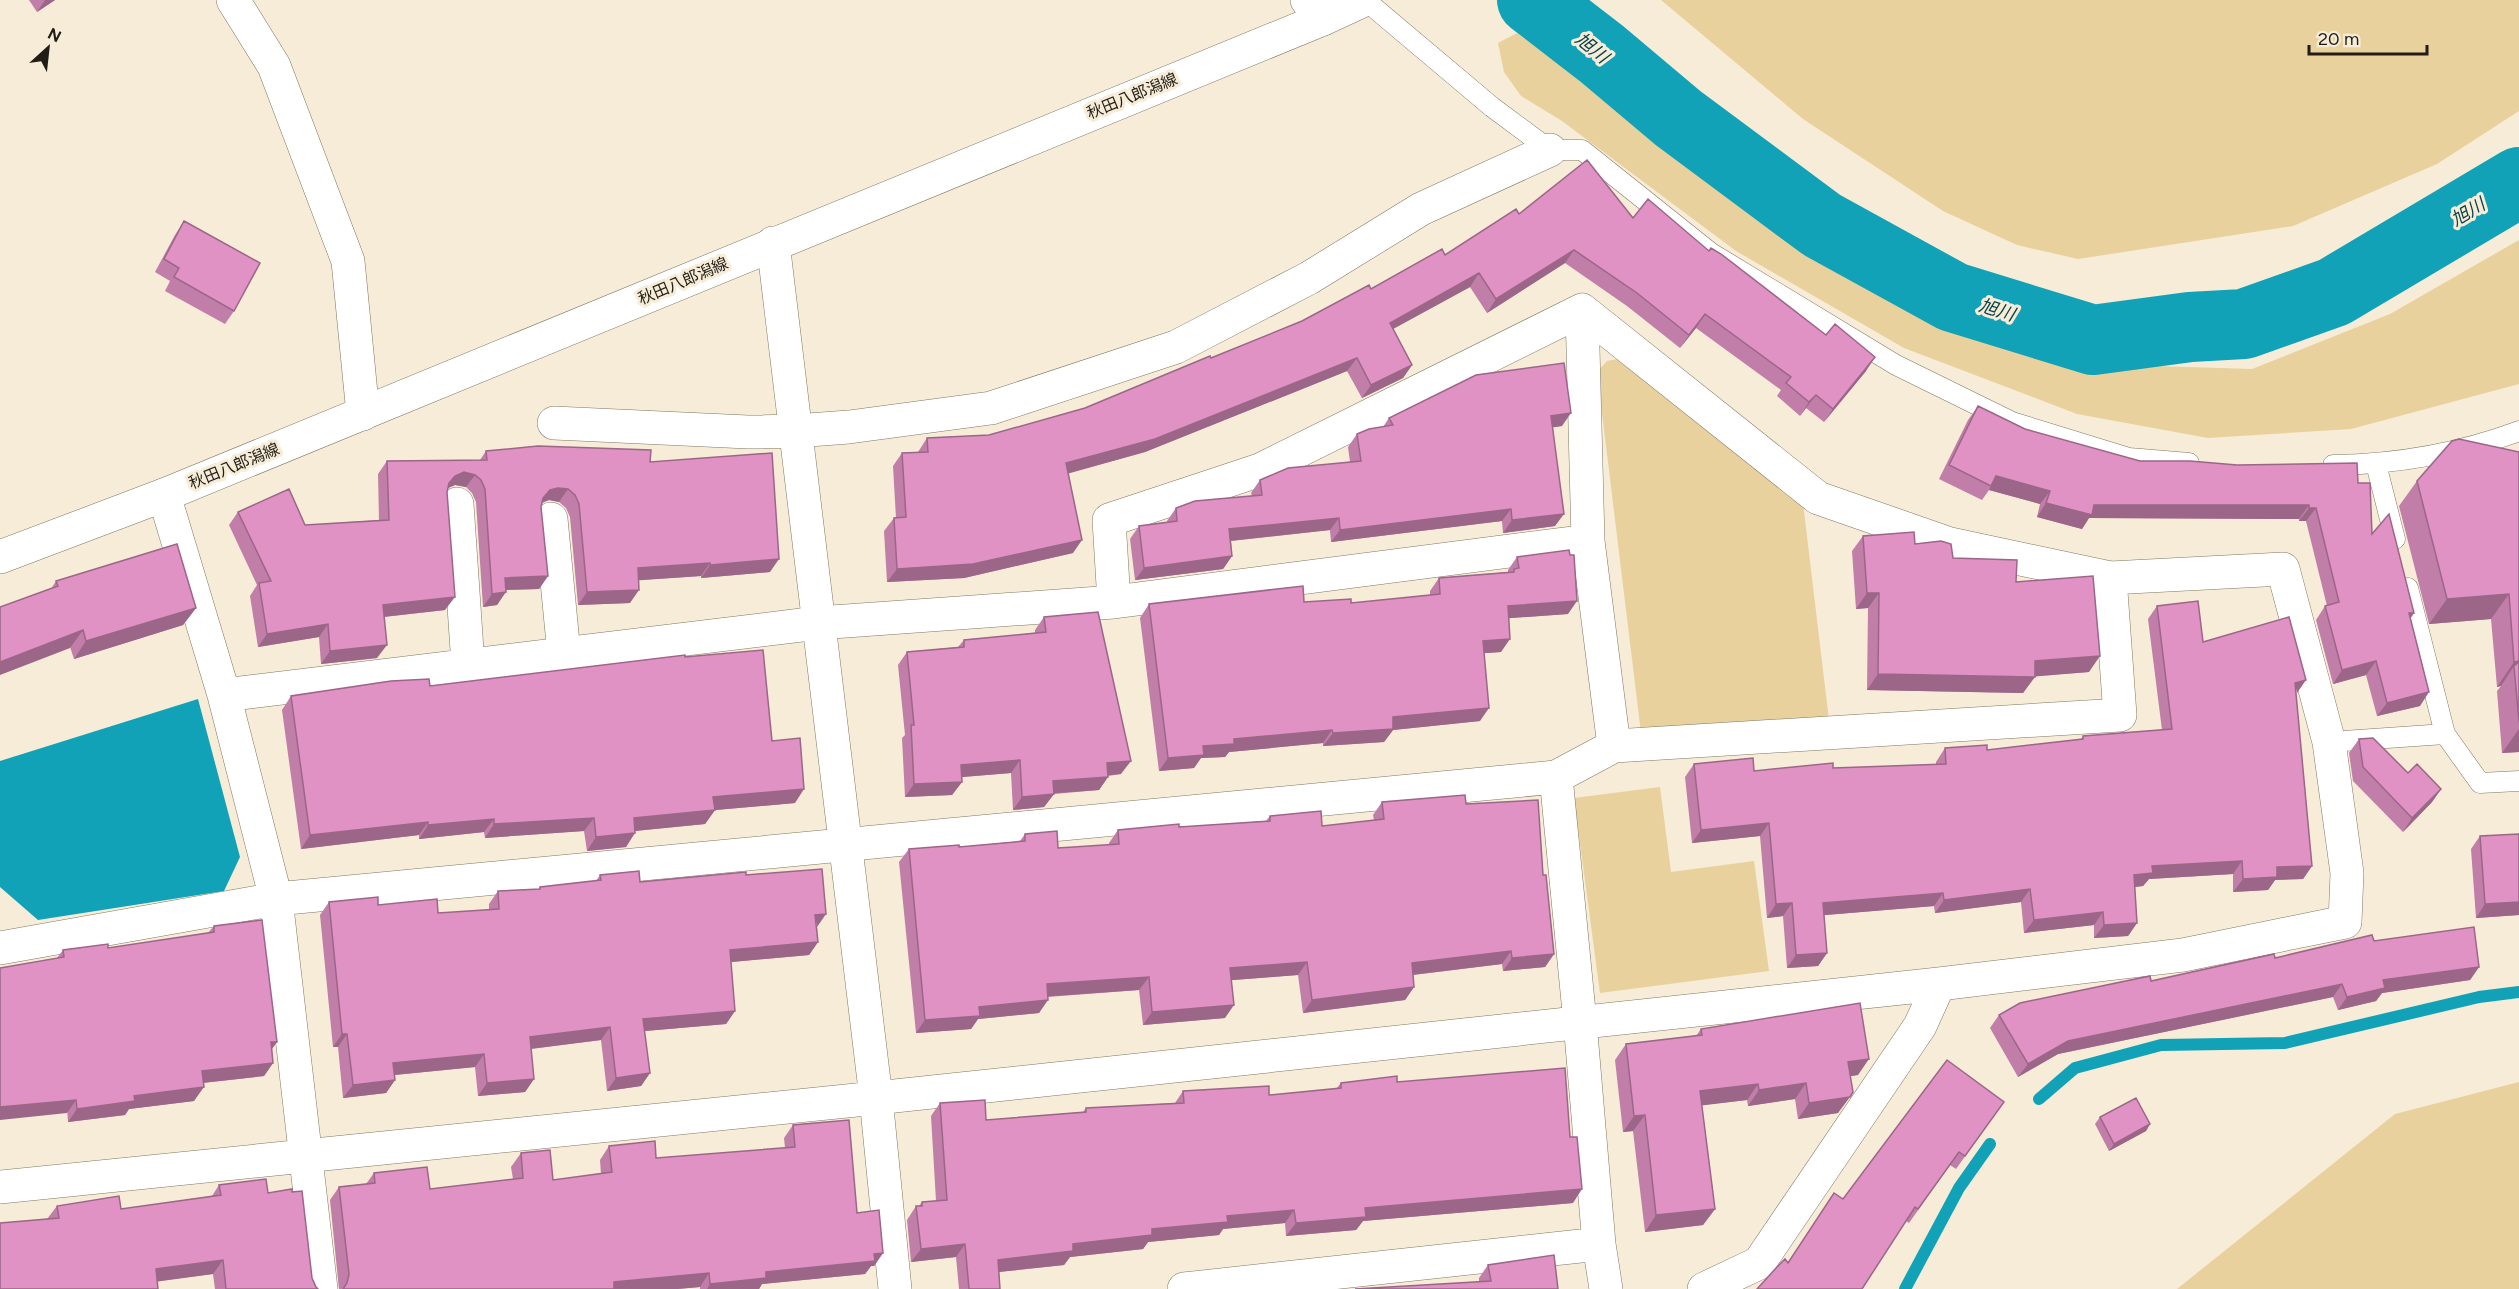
<svg xmlns="http://www.w3.org/2000/svg" width="2519" height="1289" font-family="Figtree,'Noto Sans JP',sans-serif">
  <style>
    .green { fill: #e8d19d }
    .water { fill: #11a2b7 }
    .lines { fill: none; stroke-linecap: round; stroke-linejoin: round }
    .stream { stroke: #11a2b7; stroke-width: 12 }
    .river { stroke: #11a2b7; stroke-width: 70 }
    .lane-casing { stroke: #807764; stroke-width: 21 }
    .street-casing { stroke: #807764; stroke-width: 34 }
    .primary-casing { stroke: #807764; stroke-width: 34 }
    .lane { stroke: #fff; stroke-width: 20 }
    .street { stroke: #fff; stroke-width: 33 }
    .primary { stroke: #fff; stroke-width: 33 }
    .wall { fill: #c07ea8 }
    .shaded-wall { fill: #9c6688 }
    .building { fill: #df92c3; stroke: #9c6688; stroke-width: 1.5 }
    .labels { text-anchor: middle; dominant-baseline: central; stroke-width: 6; stroke-linejoin: round; paint-order: stroke }
    .street-label { font-size: 16px; fill: #211d16; stroke: #f6ecd7 }
    .water-label { font-size: 18px; font-style: italic; fill: #09424b; stroke: #f6ecd7 }
  </style>
  <rect width="100%" height="100%" fill="#f6ecd7"/>
  <!-- green -->
  <path class="green" d="M1661,0H2519V111L2437,164L2293,226L2078,259L2017,245L1943,211L1803,119Z
    M1517,33L1780,221L1952,317L2090,364L2252,369L2390,314L2519,240V384L2351,429L2208,438L2077,414L1904,348L1736,251L1562,121L1521,96L1504,72L1498,43Z
    M1628,357L1803,503L1829,720L1641,733L1597,372L1607,361Z
    M1660,787L1671,872L1754,861L1769,971L1600,993L1574,798Z
    M2519,1082V1289H2177L2395,1114Z"/>
  <!-- water -->
  <path class="water" d="M198,699L240,857L224,891L38,920L0,887V761Z"/>
  <g class="lines">
    <!-- stream -->
    <path class="stream" d="M2039,1099L2075,1068L2161,1045L2285,1043L2479,997L2519,992
      M1905,1289L1959,1188L1990,1144"/>
    <!-- river -->
    <path class="river" d="M1532,0L1602,54L1678,118L1822,225L1953,297L2093,340L2190,327L2244,324L2334,292L2519,182"/>
    <!-- lane casing -->
    <g class="lane-casing">
      <path id="lane" d="M1365,0L1492,107L1550,150H1582L1711,253L1896,365L2012,422L2129,458L2189,463
        M2376,464L2395,539
        M2333,465C2395,464 2460,453 2519,431
        M2445,734L2480,783L2519,781
        M2329,742L2445,734L2408,588"/>
    </g>
    <!-- street casing -->
    <g class="street-casing">
      <path id="street" d="M233,0L274,66L348,261L363,414
        M1307,0L1323,19
        M773,243L876,1098L895,1289
        M1582,310L1588,541L1614,746
        M554,423L748,432L795,431L849,427L991,408L1176,347L1309,278L1421,209L1550,150
        M164,495L224,695L276,899L321,1289
        M457,504L468,665
        M551,519L564,654
        M224,695L818,623L1114,602L1588,541
        M1556,777L1580,1022L1599,1244L1606,1289
        M0,948L276,899L1556,777L1614,746L2120,715L2110,578
        M0,1187L876,1098L1939,984L2183,955L2345,922L2347,873L2329,742L2283,569L2110,578L1950,544L1818,498L1582,310L1260,470L1109,520L1114,602
        M1184,1289L1599,1244
        M1704,1289L1759,1263L1920,1026L1939,984"/>
    </g>
    <!-- primary casing -->
    <g class="primary-casing">
      <path id="primary" d="M0,557L164,495L1323,19L1364,0"/>
    </g>
    <!-- lane -->
    <use href="#lane" class="lane"/>
    <!-- street -->
    <use href="#street" class="street"/>
    <!-- primary -->
    <use href="#primary" class="primary"/>
  </g>
  <!-- wall -->
  <path class="wall" d="M29,0H55L37,12Z
    M1519,214L1633,218L1709,251L1866,371L1824,422L1806,408L1800,416L1777,396L1781,390L1696,328L1680,348L1627,306L1565,263L1487,313L1470,287L1393,329L1412,365L1403,378L1362,398L1347,371L1145,452L1068,473L1073,553L964,578L887,582L884,531L894,518H896L893,466L902,453L918,452L927,438L989,435L1085,408L1211,358L1302,321L1445,255Z
    M184,221L234,311L225,324L165,291L170,281L155,272L175,235Z
    M1978,406L2025,429L2140,461L2358,483L2372,534L2414,613L2410,619L2420,706L2377,716L2366,675L2333,684L2316,620L2325,606H2327L2306,521H2299V519L2089,518L2082,529L2037,517L2040,504L1989,490L1982,500L1939,479L1968,420Z
    M1389,418L1562,426L1553,427L1555,526L1503,533L1502,521L1331,542L1330,530L1231,541L1232,556L1223,569L1135,580L1130,539L1139,526L1167,522V521L1176,508L1252,496L1251,493L1260,480L1350,462L1348,447L1357,434L1383,427Z
    M486,451L650,462L770,572L701,578V576L639,580L630,603L578,605L570,517L566,508L559,502L549,500L542,503L541,507L548,576L539,589L506,590L497,605L483,607L476,502L472,493L466,487L455,485L448,488L447,492L445,610L384,617L377,658L321,664L319,637L258,647L250,596L257,585L229,525L238,512L305,525L379,520L378,474L387,461L480,460Z
    M2519,452V752L2502,753L2497,691L2501,686L2497,687L2491,619L2429,624L2399,506L2417,481Z
    M1863,536L1915,544L1953,558L2016,582L2089,672L2035,676L2023,693L1867,690L1868,608L1856,609L1852,551Z
    M1517,557L1568,614L1509,618L1501,652L1484,653L1480,721L1393,730L1384,742L1323,746V743L1229,752L1225,757L1201,758L1194,768L1159,771L1140,618L1149,604L1304,602L1351,603L1430,595V591L1439,578L1508,572V570Z
    M56,581L196,608L183,625L74,659L51,589Z
    M2157,606L2203,642L2296,693L2312,866L2303,879L2275,880L2268,890L2233,892V874L2149,879L2143,886L2135,887L2137,923L2128,936L2094,938V925L2024,933L2021,902L1935,913L1934,906L1824,915L1827,953L1818,966L1787,968L1783,916L1767,918L1760,836L1692,843L1685,777L1694,764L1754,771L1936,765V762L1945,748L1987,750L2081,739L2083,736L2162,730L2148,619Z
    M1044,617L1121,774L1108,776V777L1099,790L1054,794L1044,807L1013,810L1011,773L961,777L962,782L952,795L905,797L902,738L905,735L898,665L907,652L958,647L964,640L1035,633V630Z
    M685,657L772,741L795,803L715,810L705,824L635,831L626,847L587,851L584,831L485,838L484,832L419,839V835L301,849L282,710L291,696L430,686Z
    M2359,739L2408,773L2441,789L2432,802L2403,832L2353,781L2349,753Z
    M1382,802L1466,804L1543,875L1554,954L1545,967L1503,971L1502,964L1413,975L1414,987L1405,1000L1303,1013L1298,975L1232,980L1225,1018L1143,1025L1139,990L1048,997L1039,1013L978,1019L971,1029L916,1033L899,862L909,849L959,847L1020,841L1025,834L1058,848L1109,845V843L1118,830L1179,827L1266,821L1270,816L1322,826L1374,820L1373,815Z
    M2519,834V915L2476,918L2471,849L2480,836Z
    M600,875L640,882L746,875L817,927L818,942L809,955L731,962L735,1011L726,1024L644,1031L650,1073L641,1086L607,1091L601,1040L531,1049L534,1079L525,1092L478,1096L475,1067L394,1075L395,1080L386,1093L343,1098L338,1047H333L320,915L329,902L378,905L438,913L489,910V904L498,891L538,890L540,887L596,881Z
    M214,926L277,1042L272,1049L273,1063L264,1076L203,1083L194,1101L129,1109L125,1115L68,1122L57,958L63,950L108,948L208,933Z
    M2374,941L2479,967L2470,980L2382,993L2376,1001L2338,1010L2333,997L2058,1054L2018,1077L1990,1028L1999,1015L2151,981Z
    M1701,1029L1858,1075L1851,1076L1838,1113L1798,1119L1795,1099L1748,1106L1747,1100L1702,1105L1715,1209L1703,1225L1645,1232L1633,1131L1623,1132L1615,1060L1626,1044L1696,1036Z
    M1397,1082L1573,1203L1363,1221L1356,1230L1286,1236L1285,1223L1223,1229L1219,1235L1148,1242L1143,1249L1070,1257L1064,1265L999,1272L1000,1289H959L956,1257L911,1262L907,1220L916,1206H919L922,1202L936,1201L931,1116L940,1103L986,1120L1083,1112L1086,1108L1175,1103L1183,1091L1269,1095L1336,1089L1341,1083Z
    M2004,1102L1956,1169L1950,1165L1909,1223L1906,1221L1788,1262L1843,1199Z
    M2100,1117L2150,1124L2146,1131L2109,1151L2095,1124Z
    M793,1125L857,1213L883,1253L874,1266H871L865,1274L762,1284L759,1289H700V1287L677,1289H339L330,1200L339,1187L366,1184L374,1173L430,1189L513,1179L511,1167L521,1153L553,1180L601,1174L600,1160L609,1146L656,1158L785,1148L784,1138Z
    M219,1185L268,1193L316,1287L318,1289H215L213,1274L157,1281L47,1219L57,1206L121,1209L212,1196Z
    M1488,1265L1558,1289L1479,1282V1278Z"/>
  <!-- shaded-wall -->
  <path class="shaded-wall" d="M45,0H55L37,12Z
    M1574,250L1565,263L1487,313L1496,299Z
    M1479,273L1470,287L1380,336L1390,323Z
    M1705,314L1696,328L1680,348L1689,335Z
    M1875,357L1866,371L1824,422L1833,409Z
    M1357,358L1347,371L1145,452L1056,477L1066,463Z
    M1412,365L1403,378L1362,398L1371,385Z
    M1816,395L1806,408L1800,416L1809,402Z
    M1571,413L1562,426L1542,429L1551,416Z
    M464,472L475,475L466,487L455,485L446,489L440,496L455,476Z
    M1996,476L2050,491L2040,504L1989,490Z
    M558,488L568,489L559,502L549,500L541,503L543,498L550,490Z
    M2046,503L2094,505H2309L2299,519L2089,518L2082,529L2037,517Z
    M2309,508H2316L2306,521H2299Z
    M1511,509L1502,521L1331,542L1340,530Z
    M1564,514L1555,526L1503,533L1512,520Z
    M1339,518L1330,530L1220,542L1229,529Z
    M1082,540L1073,553L964,578L887,582L897,569Z
    M1232,556L1223,569L1135,580L1144,568Z
    M779,559L770,572L701,578L710,565Z
    M710,563L701,576L629,581L638,568Z
    M548,576L539,589L496,590L505,578Z
    M639,590L630,603L578,605L587,592Z
    M506,592L497,605L483,607L492,594Z
    M1867,593H1879L1868,608L1856,609Z
    M2509,594L2491,619L2429,624L2447,599Z
    M455,597L445,610L373,618L383,605Z
    M1577,601L1568,614L1498,619L1508,606Z
    M196,608L183,625L74,659L86,641Z
    M2409,613H2414L2405,626Z
    M328,624L319,637L258,647L267,634Z
    M83,630L70,648L0,675V662Z
    M1510,639L1501,652L1473,654L1483,641Z
    M387,645L377,658L321,664L330,651Z
    M2100,656L2089,672L2030,677H2035L2023,693L1867,690L1878,674Z
    M2376,661L2366,675L2333,684L2342,670Z
    M2519,661V663L2514,666L2501,686L2497,687L2514,662Z
    M2306,680L2297,693L2295,683Z
    M2429,692L2420,706L2377,716L2387,703Z
    M1489,708L1480,721L1393,730L1384,742L1323,746L1333,733L1393,717Z
    M2519,729V752L2502,753Z
    M1332,730L1323,743L1229,752L1225,757L1201,758L1194,768L1159,771L1168,758L1203,746L1234,739Z
    M1020,760L1011,773L951,778L961,765Z
    M1131,761L1121,774L1098,776L1107,763Z
    M1108,777L1099,790L1043,794L1053,781Z
    M962,782L952,795L905,797L914,784Z
    M804,789L795,803L704,811L713,797Z
    M2441,789L2432,802L2403,832L2412,818Z
    M1054,794L1044,807L1013,810L1022,797Z
    M715,810L705,824L624,832L634,818Z
    M594,818L584,831L485,838L494,824Z
    M494,819L484,832L419,839L428,825Z
    M428,822L419,835L301,849L310,835Z
    M1769,823L1760,836L1692,843L1701,830Z
    M635,833L626,847L587,851L596,837Z
    M2242,861L2233,874L2149,879L2143,886L2125,888L2134,875L2152,866Z
    M2312,866L2303,879L2275,880L2268,890L2233,892L2243,879L2277,867Z
    M2030,889L2021,902L1935,913L1944,900Z
    M1943,893L1934,906L1814,916L1823,903Z
    M2519,902V915L2476,918L2485,904Z
    M1792,903L1783,916L1767,918L1776,904Z
    M2103,912L2094,925L2024,933L2034,920Z
    M826,914L817,927L815,915Z
    M2137,923L2128,936L2094,938L2104,925Z
    M818,942L809,955L721,963L730,950Z
    M1511,951L1502,964L1403,976L1412,963Z
    M1827,953L1818,966L1787,968L1796,955Z
    M1554,954L1545,967L1503,971L1512,958Z
    M1307,962L1298,975L1221,981L1230,968Z
    M2479,967L2470,980L2382,993L2376,1001L2338,1010L2347,997L2383,980Z
    M1149,977L1139,990L1038,997L1047,984Z
    M2342,984L2333,997L2058,1054L2018,1077L2028,1064L2068,1041Z
    M1414,987L1405,1000L1303,1013L1312,1000Z
    M1048,1000L1039,1013L978,1019L971,1029L916,1033L925,1020L979,1007Z
    M1234,1005L1225,1018L1143,1025L1152,1012Z
    M735,1011L726,1024L634,1032L643,1019Z
    M610,1027L601,1040L521,1050L530,1037Z
    M342,1034H347L338,1047H333Z
    M271,1042H277L267,1055Z
    M484,1054L475,1067L384,1076L393,1063Z
    M1869,1059L1858,1075L1837,1078L1848,1062Z
    M273,1063L264,1076L192,1084L202,1071Z
    M650,1073L641,1086L607,1091L616,1078Z
    M534,1079L525,1092L478,1096L487,1083Z
    M395,1080L386,1093L343,1098L353,1085Z
    M1806,1083L1795,1099L1748,1106L1759,1090Z
    M1758,1084L1747,1100L1689,1107L1700,1091Z
    M204,1087L194,1101L129,1109L125,1115L68,1122L77,1109L134,1096Z
    M1850,1097L1838,1113L1798,1119L1809,1103Z
    M76,1100L67,1113L0,1120V1107Z
    M1645,1115L1633,1131L1623,1132L1634,1116Z
    M2150,1124L2146,1131L2109,1151L2114,1144Z
    M1582,1189L1573,1203L1363,1221L1356,1230L1286,1236L1296,1223L1365,1208Z
    M1715,1209L1703,1225L1645,1232L1656,1215Z
    M1294,1210L1285,1223L1223,1229L1219,1235L1148,1242L1143,1249L1070,1257L1064,1265L989,1273L998,1260L1073,1244L1152,1229L1227,1216Z
    M965,1244L956,1257L911,1262L921,1249Z
    M883,1253L874,1266H871L865,1274L762,1284L759,1289H707L710,1284L766,1272Z
    M223,1260L213,1274L147,1283L156,1269Z
    M709,1273L700,1287L677,1289H609L614,1282Z"/>
  <!-- building -->
  <path class="building" d="M1587,160L1633,218L1648,199L1709,251L1711,248L1721,254L1826,335L1835,324L1875,357L1833,409L1816,395L1809,402L1786,383L1791,377L1705,314L1689,335L1637,293L1574,250L1496,299L1479,273L1390,323L1412,365L1371,385L1357,358L1155,439L1066,463L1082,540L973,564L897,569L894,518L906,517L902,453L928,452L927,438L989,435L1085,408L1210,356L1211,358L1302,321L1369,285L1371,289L1442,249L1445,255L1516,209L1519,214Z
    M184,221L260,263L234,311L174,277L179,268L164,259Z
    M1564,363L1571,413L1551,416L1564,514L1512,520L1511,509L1340,530L1339,518L1229,529L1232,556L1144,568L1139,526L1177,521L1176,508L1195,501L1262,495L1260,480L1288,468L1361,461L1357,434L1369,429L1393,425L1389,418L1476,375Z
    M1978,406L2025,429L2140,461H2190L2237,465L2357,463L2358,483H2370L2372,534L2389,514L2414,613H2409L2429,692L2387,703L2376,661L2342,670L2325,606L2339,602L2316,508H2309V505H2094L2092,515L2046,503L2050,491L1996,476L1991,486L1949,465Z
    M2459,439L2519,452V661L2514,662L2509,594L2447,599L2417,481L2452,441Z
    M538,446L651,450L650,462L772,453L779,559L710,565V563L638,568L639,590L587,592L579,504L575,495L568,489L558,488L550,490L543,498L541,507L548,576L505,578L506,592L492,594L485,489L481,480L475,475L464,472L455,476L449,483L447,492L455,597L383,605L387,645L330,651L328,624L267,634L259,583L271,581L238,512L289,489L305,525L389,520L387,461L487,460L486,451Z
    M1914,532L1915,544L1941,541L1951,544L1953,558L2017,560L2016,582L2093,576L2100,656L2035,661V677L1878,674L1879,593H1867L1863,536Z
    M177,544L196,608L86,641L83,630L0,662V607L58,586L56,581Z
    M1569,550L1570,555H1574L1577,601L1508,606L1510,639L1483,641L1489,708L1393,717V729L1333,733L1332,730L1234,739V744L1203,746L1204,755L1168,758L1149,604L1303,586L1304,602L1351,599V603L1440,594L1439,578L1514,572V569L1519,568L1517,557Z
    M2198,601L2203,642L2289,617L2306,680L2295,683L2312,866L2277,867V877L2243,879L2242,861L2152,866L2153,873L2134,875L2137,923L2104,925L2103,912L2034,920L2030,889L1944,900L1943,893L1823,903L1827,953L1796,955L1792,903L1776,904L1769,823L1701,830L1694,764L1753,758L1754,771L1833,763V768L1946,764L1945,748L1987,745V750L2083,739V736L2172,729L2157,606Z
    M1098,612L1131,761L1107,763L1108,777L1053,781L1054,794L1022,797L1020,760L961,765L962,782L914,784L911,725H914L907,652L964,647V640L1046,632L1044,617Z
    M763,650L772,741L800,738L804,789L713,797L715,810L634,818L635,833L596,837L594,818L494,824V819L428,825V822L310,835L291,696L391,681L429,679L430,686L685,655V657Z
    M2519,662V722L2514,666Z
    M2373,738L2408,773L2417,764L2441,789L2412,818L2363,767L2359,739Z
    M1465,795L1466,804L1538,800L1543,875H1546L1554,954L1512,958L1511,951L1412,963L1414,987L1312,1000L1307,962L1230,968L1234,1005L1152,1012L1149,977L1047,984L1048,1000L979,1007L980,1016L925,1020L909,849L959,845V847L1025,841V834L1057,831L1058,848L1119,844L1118,830L1179,824V827L1270,821V816L1321,811L1322,826L1384,819L1382,802Z
    M2519,834V902L2485,904L2480,836Z
    M822,869L826,914L815,915L818,942L730,950L735,1011L643,1019L650,1073L616,1078L610,1027L530,1037L534,1079L487,1083L484,1054L393,1063L395,1080L353,1085L347,1034H342L329,902L378,897V905L437,899L438,913L499,909L498,891L540,889V887L601,880L600,875L639,871L640,882L746,872V875Z
    M262,920L277,1042H271L273,1063L202,1071L204,1087L134,1096L135,1101L77,1109L76,1100L0,1107V968L64,957L63,950L108,944V948L214,932V926Z
    M2474,927L2479,967L2383,980L2385,988L2347,997L2342,984L2068,1041L2028,1064L1999,1015L2020,1003L2150,976L2151,981L2274,954L2275,958L2372,935L2374,941Z
    M1860,1003L1869,1059L1848,1062L1853,1092L1850,1097L1809,1103L1806,1083L1759,1090L1758,1084L1700,1091L1715,1209L1656,1215L1645,1115L1634,1116L1626,1044L1702,1035L1701,1029Z
    M1947,1060L2004,1102L1965,1156L1959,1152L1918,1209L1915,1207L1862,1289H1757L1777,1267L1785,1259L1788,1263L1834,1193L1843,1199Z
    M1565,1068L1570,1137H1577L1582,1189L1365,1208L1366,1217L1296,1223L1294,1210L1227,1216L1228,1222L1152,1229V1235L1073,1244V1251L998,1260L1000,1289H969L965,1244L921,1249L916,1206H922V1202L947,1200L940,1103L985,1100L986,1120L1086,1112V1108L1184,1103L1183,1091L1269,1086V1095L1341,1088V1083L1397,1076V1082Z
    M2136,1098L2150,1124L2114,1144L2100,1117Z
    M849,1120L857,1213L879,1210L883,1253L874,1254L875,1261L766,1272V1278L710,1284L709,1273L614,1282V1289H343L347,1283L349,1274L339,1187L375,1183L374,1173L427,1167L430,1189L523,1178L521,1153L550,1150L553,1180L612,1172L609,1146L655,1141L656,1158L795,1147L793,1125Z
    M266,1179L268,1193L292,1189V1192L302,1191L312,1278L316,1287L318,1289H226L223,1260L156,1269L158,1289H0V1223L59,1218L57,1206L119,1196L121,1209L221,1195L219,1185Z
    M1554,1255L1558,1289H1355L1491,1281L1488,1265Z"/>
  <g class="labels">
    <!-- street labels -->
    <g class="street-label">
      <text transform="translate(1132 96) rotate(-22)">秋田八郎潟線</text>
      <text transform="translate(683 281) rotate(-23)">秋田八郎潟線</text>
      <text transform="translate(234 466) rotate(-22)">秋田八郎潟線</text>
    </g>
    <!-- water labels -->
    <g class="water-label">
      <text transform="translate(1592 48) rotate(39)">旭川</text>
      <text transform="translate(2468 212) rotate(-31)">旭川</text>
      <text transform="translate(1997 310) rotate(17)">旭川</text>
    </g>
  </g>
  <!-- north arrow -->
  <g transform="translate(48 48) rotate(27)" stroke="#f6ecd7" stroke-width="4.5" paint-order="stroke">
  <path d="M0-4.5L10 22L0 15L-10 22Z" fill="#211d16"/>
  <text y="-9" font-size="16" font-weight="bold" text-anchor="middle" fill="#211d16">N</text>
  </g>
  <!-- scale -->
  <path d="M2309 45v9h118v-9" fill="none" stroke="#211d16" stroke-width="3"/>
  <text x="2318" y="45" font-size="18" fill="#211d16" stroke="#f6ecd7" stroke-width="4.5" paint-order="stroke">20 m</text>
</svg>
